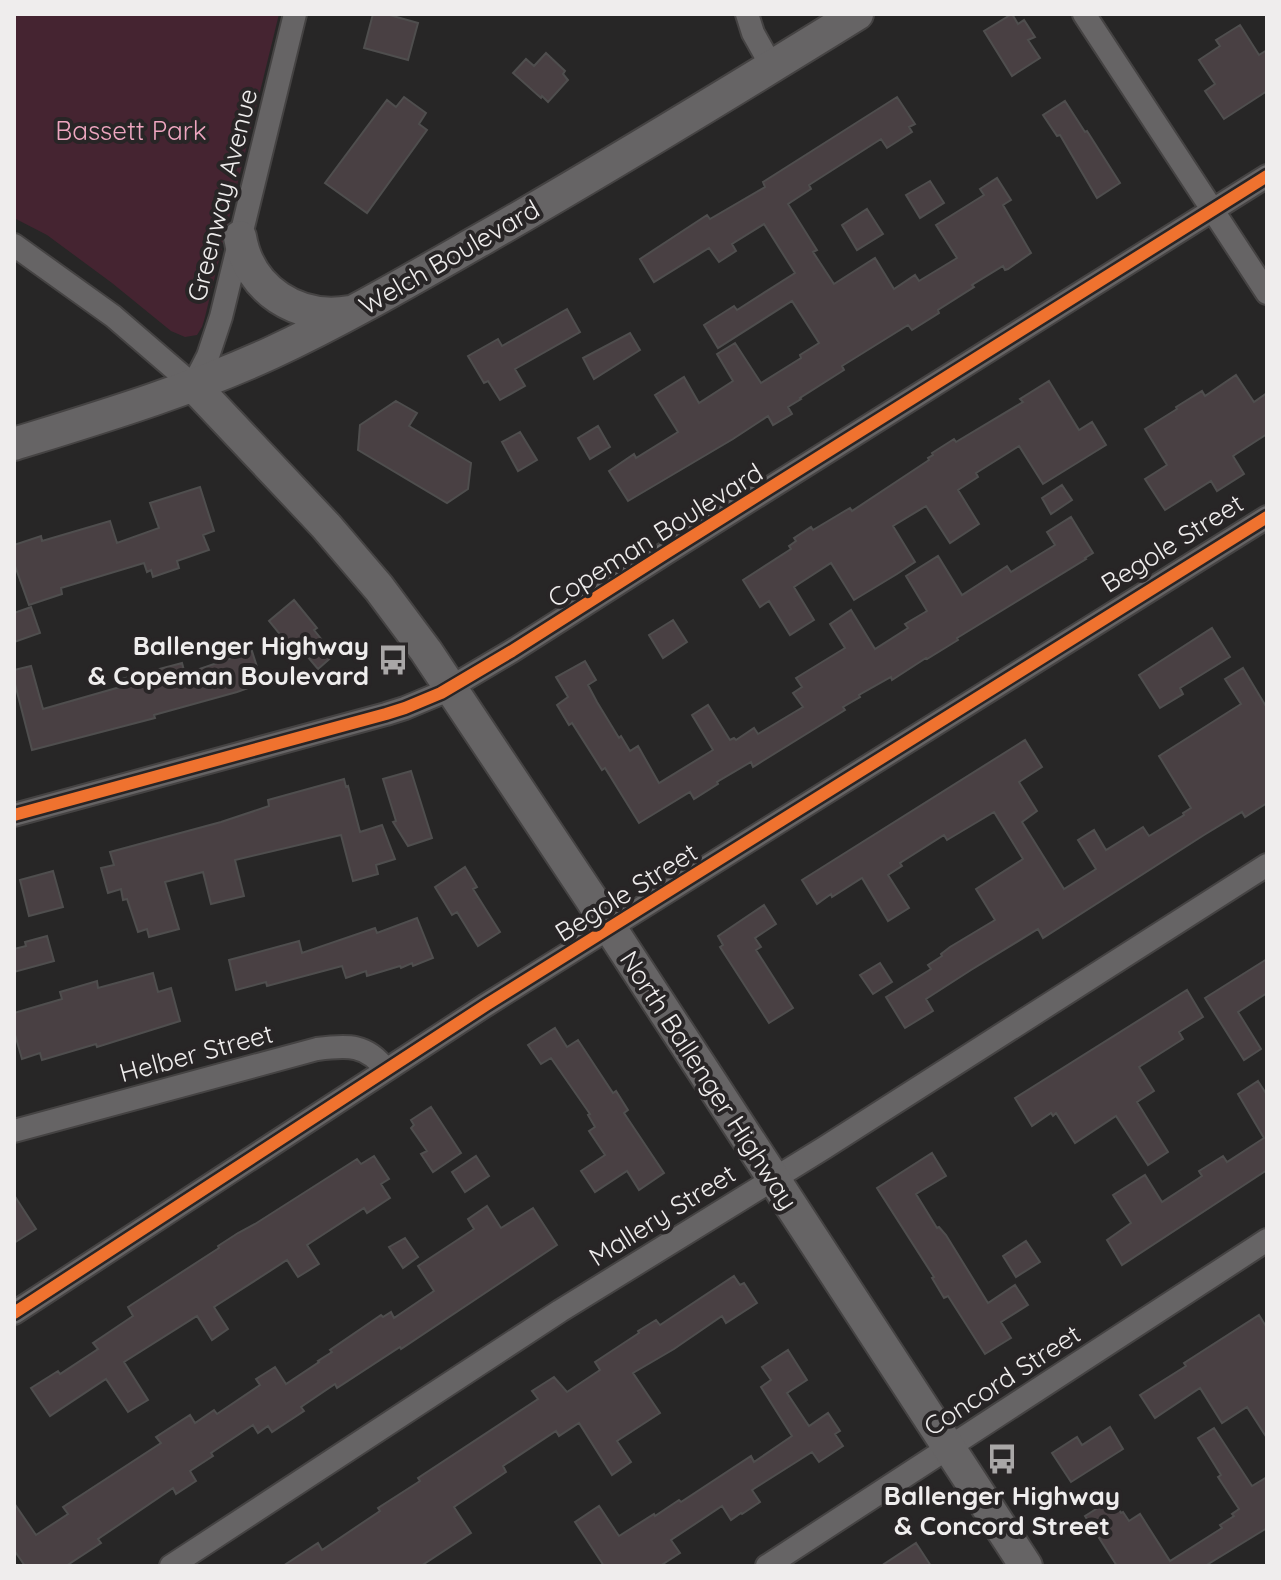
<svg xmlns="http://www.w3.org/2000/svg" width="1281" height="1580" font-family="Quicksand,sans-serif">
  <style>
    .green { fill: #452431 }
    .building { fill: #494043; stroke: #4f4e4e; stroke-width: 2 }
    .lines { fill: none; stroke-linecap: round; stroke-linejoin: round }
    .street-casing { stroke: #454343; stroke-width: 26 }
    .secondary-casing { stroke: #454343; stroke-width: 36 }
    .street { stroke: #666465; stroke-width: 22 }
    .secondary { stroke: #666465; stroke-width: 32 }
    .cycleway-casing { stroke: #282526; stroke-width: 17 }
    .cycleway { stroke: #ef722f; stroke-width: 12 }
    .labels { text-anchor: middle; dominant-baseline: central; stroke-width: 8; stroke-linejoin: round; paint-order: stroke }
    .park-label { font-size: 26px; fill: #eea6c0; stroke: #282526 }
    .street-label { font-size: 26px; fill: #efeded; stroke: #282526 }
    .poi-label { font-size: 26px; font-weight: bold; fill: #efeded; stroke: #282526; text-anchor: end }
  </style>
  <rect width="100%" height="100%" fill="#272626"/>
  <!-- green -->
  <path class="green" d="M14,14H279L205,317L202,327L197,335L185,337L171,331L112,283L47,235L14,218Z"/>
  <!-- building -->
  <path class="building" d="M373,14H386L418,23L408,60L364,48Z
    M1012,14L1018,24L1024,20L1035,37L1028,40L1040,58L1012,76L984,31Z
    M1240,25L1259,55L1267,50V91L1224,119L1205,91L1215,84L1199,60L1220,46L1216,40Z
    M546,53L565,71L563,74L568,80L548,102L542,96L541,98L513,73L526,59L534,66Z
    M404,97L426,113L419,124L427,130L367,213L325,183L387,100L396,107Z
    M897,97L915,124L909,127L912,132L887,148L881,139L809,185L811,189L788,204L817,250L813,252L834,284L875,258L894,289L915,275L919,281L957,258L936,225L984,195L980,189L997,178L1011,200L1003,205L1031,253L1008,269L1005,270L1003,266L972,285L974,287L938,310L939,313L912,330L908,325L842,366L844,370L800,398L801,399L788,407L792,414L773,425L768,416L733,439L628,501L609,471L634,454L636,458L678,432L655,395L684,377L699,403L733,381L717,354L735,343L761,383L801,358L800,355L819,343L792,301L718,348L704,325L734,306L737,310L795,273L764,224L732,244L736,251L719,262L709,248L654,282L640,259L707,215L710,219L765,187L763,182Z
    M1065,101L1085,132L1087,131L1120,183L1097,198L1060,135L1057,136L1043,115Z
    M930,181L944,203L920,218L906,195Z
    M867,209L883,234L857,250L842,225Z
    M567,309L580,332L515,369L525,386L500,400L488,381L484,383L468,356L498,339L502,346Z
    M630,333L640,350L594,379L583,358Z
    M1236,375L1254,402L1267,393V434L1233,456L1244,474L1217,491L1211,481L1165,510L1145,479L1167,465L1145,429L1177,409L1176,407L1202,391L1205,396Z
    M1049,381L1079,430L1092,422L1106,445L1043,484L1019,446L976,473L978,477L958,490L979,524L950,543L926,506L893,526L915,562L897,574L854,600L831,563L794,587L814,620L790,635L769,601L760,607L743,580L791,549L789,546L796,541L794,538L811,527L813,530L850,508L852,511L929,460L928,458L933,455L932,453L954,439L956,442L1023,402L1020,399Z
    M396,401L417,413L409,426L471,463L468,489L447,503L358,450L360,425Z
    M598,426L610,447L590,459L578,438Z
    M520,432L537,460L518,471L502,442Z
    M1062,485L1072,500L1051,514L1042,498Z
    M200,487L214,531L203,535L209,550L177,561L179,568L153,577L151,570L147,572L144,563L61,588L62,594L29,605L14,563V545L41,536L42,541L110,521L117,543L159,528L150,503Z
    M1071,517L1093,553L1085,558L1086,559L957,638L958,640L927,659L926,658L892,680L891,677L859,695L860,697L843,707L845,710L753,767L751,762L717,782L718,784L694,799L690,792L639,823L605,768L602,770L572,723L569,725L557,705L568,697L556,677L585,661L596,680L588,685L597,702L619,738L621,736L630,751L638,746L659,783L713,750L692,715L708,705L730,740L734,738L736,740L754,728L758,734L803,707L793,693L802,687L796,678L845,648L830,624L851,610L875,649L908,628L905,624L927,611L906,576L938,556L962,595L1007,566L1011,572L1055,545L1047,532Z
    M294,600L317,628L314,630L334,655L318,669L297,644L292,649L269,621Z
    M31,607L40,633L14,642V613Z
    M673,620L687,642L663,658L649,635Z
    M1212,628L1230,657L1180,688L1183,694L1160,708L1139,675Z
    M252,651L262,683L237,692L154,715L155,718L32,750L14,680V670L31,666L43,709L120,687L118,680L182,663L185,674Z
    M1243,668L1267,708V803L1245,817L1242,812L1204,835L1043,938L1038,929L971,970L926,999L933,1011L905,1028L886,997L931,969L928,965L942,956L941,954L950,947L995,920L976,889L1023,859L994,812L947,840L944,835L900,863L902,866L888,875L909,908L888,921L862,878L832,897L831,894L817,904L802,880L1025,740L1042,767L1019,782L1037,811L1022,822L1064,889L1096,869L1078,840L1094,830L1106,850L1143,827L1149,836L1184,815L1183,813L1191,808L1159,756L1241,704L1225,679Z
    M411,771L432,838L408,846L393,822L396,821L383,779Z
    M344,779L346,787L348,786L360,832L382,825L395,859L376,865L378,874L353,881L341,835L235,860L244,896L211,904L203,872L165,882L179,929L149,937L147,929L138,932L127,899L123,900L121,889L108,893L101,868L114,865L110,852L221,822L269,806L268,800Z
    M465,867L477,887L473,889L500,932L478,946L457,912L452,915L435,887Z
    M53,871L63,907L29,916L20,880Z
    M764,905L776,924L755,938L761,947L756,950L793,1008L769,1023L720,947L723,945L718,936Z
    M417,918L433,958L413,966L412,963L401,968L400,966L367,976L366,971L346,978L342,966L267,986L266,982L236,990L229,960L299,941L302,953L375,928L377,933Z
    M47,936L54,961L14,972V949L26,946L25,942Z
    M1267,959V993L1238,1012L1261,1049L1244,1060L1205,998Z
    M880,963L892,982L873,994L860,975Z
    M153,973L158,992L171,988L180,1021L97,1047L96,1044L42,1060L40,1053L22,1059L14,1031V1013L62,999L60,992L97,981L98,988Z
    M1187,990L1203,1017L1179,1032L1183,1039L1139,1067L1154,1091L1137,1102L1168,1152L1148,1165L1116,1116L1075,1143L1056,1113L1053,1116L1051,1113L1032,1126L1015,1098Z
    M555,1028L567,1047L578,1040L613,1093L616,1091L628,1110L624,1113L664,1173L639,1190L627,1171L595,1192L581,1171L605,1155L589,1131L595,1127L588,1115L590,1114L551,1058L541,1064L528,1045Z
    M1258,1081L1267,1095V1170L1122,1265L1107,1240L1131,1223L1113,1195L1145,1175L1162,1202L1202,1176L1199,1171L1223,1156L1227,1162L1264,1138L1238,1094Z
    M431,1107L461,1153L433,1172L421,1154L427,1151L411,1128L414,1125L411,1120Z
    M932,1153L946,1176L916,1194L937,1228L939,1227L946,1235L988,1303L1015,1285L1028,1305L1001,1322L1011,1338L985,1354L948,1296L944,1298L932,1278L934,1277L877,1188Z
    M374,1156L389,1179L381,1184L390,1198L367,1213L364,1208L307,1245L319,1264L298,1277L287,1260L214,1307L228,1329L212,1340L197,1316L124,1362L148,1400L128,1412L106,1379L50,1416L31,1388L58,1371L60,1374L98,1349L93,1343L133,1316L128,1307L219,1248L218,1246L238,1233L255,1224L357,1159L361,1164Z
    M476,1156L489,1176L465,1192L452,1172Z
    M14,1195L36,1229L14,1243Z
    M487,1206L501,1228L533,1208L557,1245L401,1349L400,1347L337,1388L335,1384L301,1407L304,1411L272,1432L268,1426L258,1433L253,1425L211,1453L213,1456L190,1471L196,1481L176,1494L173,1488L98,1539L101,1543L66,1566H25L14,1550V1503L36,1535L68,1514L63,1507L161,1443L156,1437L190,1415L195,1423L214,1410L217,1414L260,1385L256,1379L275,1367L286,1384L319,1362L318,1361L332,1352L330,1350L381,1315L383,1317L391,1312L394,1318L434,1291L418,1266L474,1229L468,1219Z
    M405,1238L418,1257L403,1268L389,1247Z
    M1026,1241L1040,1262L1016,1277L1003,1256Z
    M734,1276L740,1285L744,1283L757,1303L726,1323L722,1316L674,1349L633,1373L660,1413L617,1441L631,1462L612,1475L579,1423L559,1436L556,1431L503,1466L506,1472L454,1507L471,1533L421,1566H283L318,1543L322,1550L380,1511L378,1508L420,1481L418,1478L538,1399L532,1391L554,1377L567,1392L600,1370L595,1362L639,1333L638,1331L656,1320L660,1325Z
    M1259,1315L1267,1328V1438L1247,1407L1222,1423L1200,1388L1155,1418L1140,1395L1186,1366L1184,1363Z
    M788,1350L807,1380L787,1393L809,1426L828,1413L840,1431L835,1434L843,1446L819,1462L812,1452L752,1490L760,1502L742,1514L741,1513L731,1520L722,1506L671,1540L680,1553L660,1566H604L575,1522L599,1506L619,1536L654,1514L655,1516L679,1500L681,1502L751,1456L754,1462L792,1436L761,1387L771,1380L762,1367Z
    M1110,1427L1123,1449L1071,1482L1052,1453L1077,1437L1082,1445Z
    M1214,1428L1252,1486L1267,1477V1528L1205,1566H1117L1085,1516L1112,1499L1121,1513L1123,1512L1129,1521L1140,1514L1170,1561L1222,1528L1220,1525L1234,1516L1232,1514L1239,1509L1218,1477L1221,1475L1198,1438Z
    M916,1543L931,1566H881Z"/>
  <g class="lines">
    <!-- street casing -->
    <g class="street-casing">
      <path id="street" d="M747,14L753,33L772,67
        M1084,14L1267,293
        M14,245L113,316L193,385L208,356L221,317L295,14
        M14,815L386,714L405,708L441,693L512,651L666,553L1267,176
        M14,1131L317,1049C348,1045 367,1044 386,1070
        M14,1313L486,1005L1267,517
        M171,1566L560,1311L824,1148L1267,865
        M767,1566L1267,1240"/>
    </g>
    <!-- secondary casing -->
    <g class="secondary-casing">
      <path id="secondary" d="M240,237C249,290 298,321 350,312
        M193,385L326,526L379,588L426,651L590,897L1026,1566
        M14,444C101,417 188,391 271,353C344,319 414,278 484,238C610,166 734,90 857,14"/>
    </g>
    <!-- street -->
    <use href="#street" class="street"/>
    <!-- secondary -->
    <use href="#secondary" class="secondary"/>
    <!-- cycleway casing -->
    <g class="cycleway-casing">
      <path id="cycleway" d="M14,815L386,714L405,708L441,693L512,651L666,553L1267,176
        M14,1313L486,1005L1267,517"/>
    </g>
    <!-- cycleway -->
    <use href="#cycleway" class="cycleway"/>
  </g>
  <!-- icons -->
  <defs>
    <g id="bus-bare" transform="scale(2.4)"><path d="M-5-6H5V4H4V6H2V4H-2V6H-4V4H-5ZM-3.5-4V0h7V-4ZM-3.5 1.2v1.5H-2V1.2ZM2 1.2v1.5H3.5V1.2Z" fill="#a9a7a7" stroke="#282526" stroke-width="2.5" paint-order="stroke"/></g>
  </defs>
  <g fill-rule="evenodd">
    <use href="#bus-bare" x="393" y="660"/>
    <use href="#bus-bare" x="1002" y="1459"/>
  </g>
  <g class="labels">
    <!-- park labels -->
    <g class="park-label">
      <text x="131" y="130">Bassett Park</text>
    </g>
    <!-- street labels -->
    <g class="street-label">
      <text transform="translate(222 195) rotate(-76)">Greenway Avenue</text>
      <text transform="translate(449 257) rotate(-30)">Welch Boulevard</text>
      <text transform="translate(655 535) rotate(-32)">Copeman Boulevard</text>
      <text transform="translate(1172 543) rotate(-32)">Begole Street</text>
      <text transform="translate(626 892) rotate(-32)">Begole Street</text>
      <text transform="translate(196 1053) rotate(-15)">Helber Street</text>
      <text transform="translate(709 1080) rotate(57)">North Ballenger Highway</text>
      <text transform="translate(662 1215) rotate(-32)">Mallery Street</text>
      <text transform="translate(1002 1380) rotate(-33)">Concord Street</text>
    </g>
    <!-- poi labels -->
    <g class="poi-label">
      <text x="369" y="645">Ballenger Highway<tspan x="369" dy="30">&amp; Copeman Boulevard</tspan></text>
      <text x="1002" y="1495" text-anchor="middle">Ballenger Highway<tspan x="1002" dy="30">&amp; Concord Street</tspan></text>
    </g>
  </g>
  <!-- border -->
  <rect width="1281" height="1580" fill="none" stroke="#efeded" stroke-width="32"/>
</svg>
